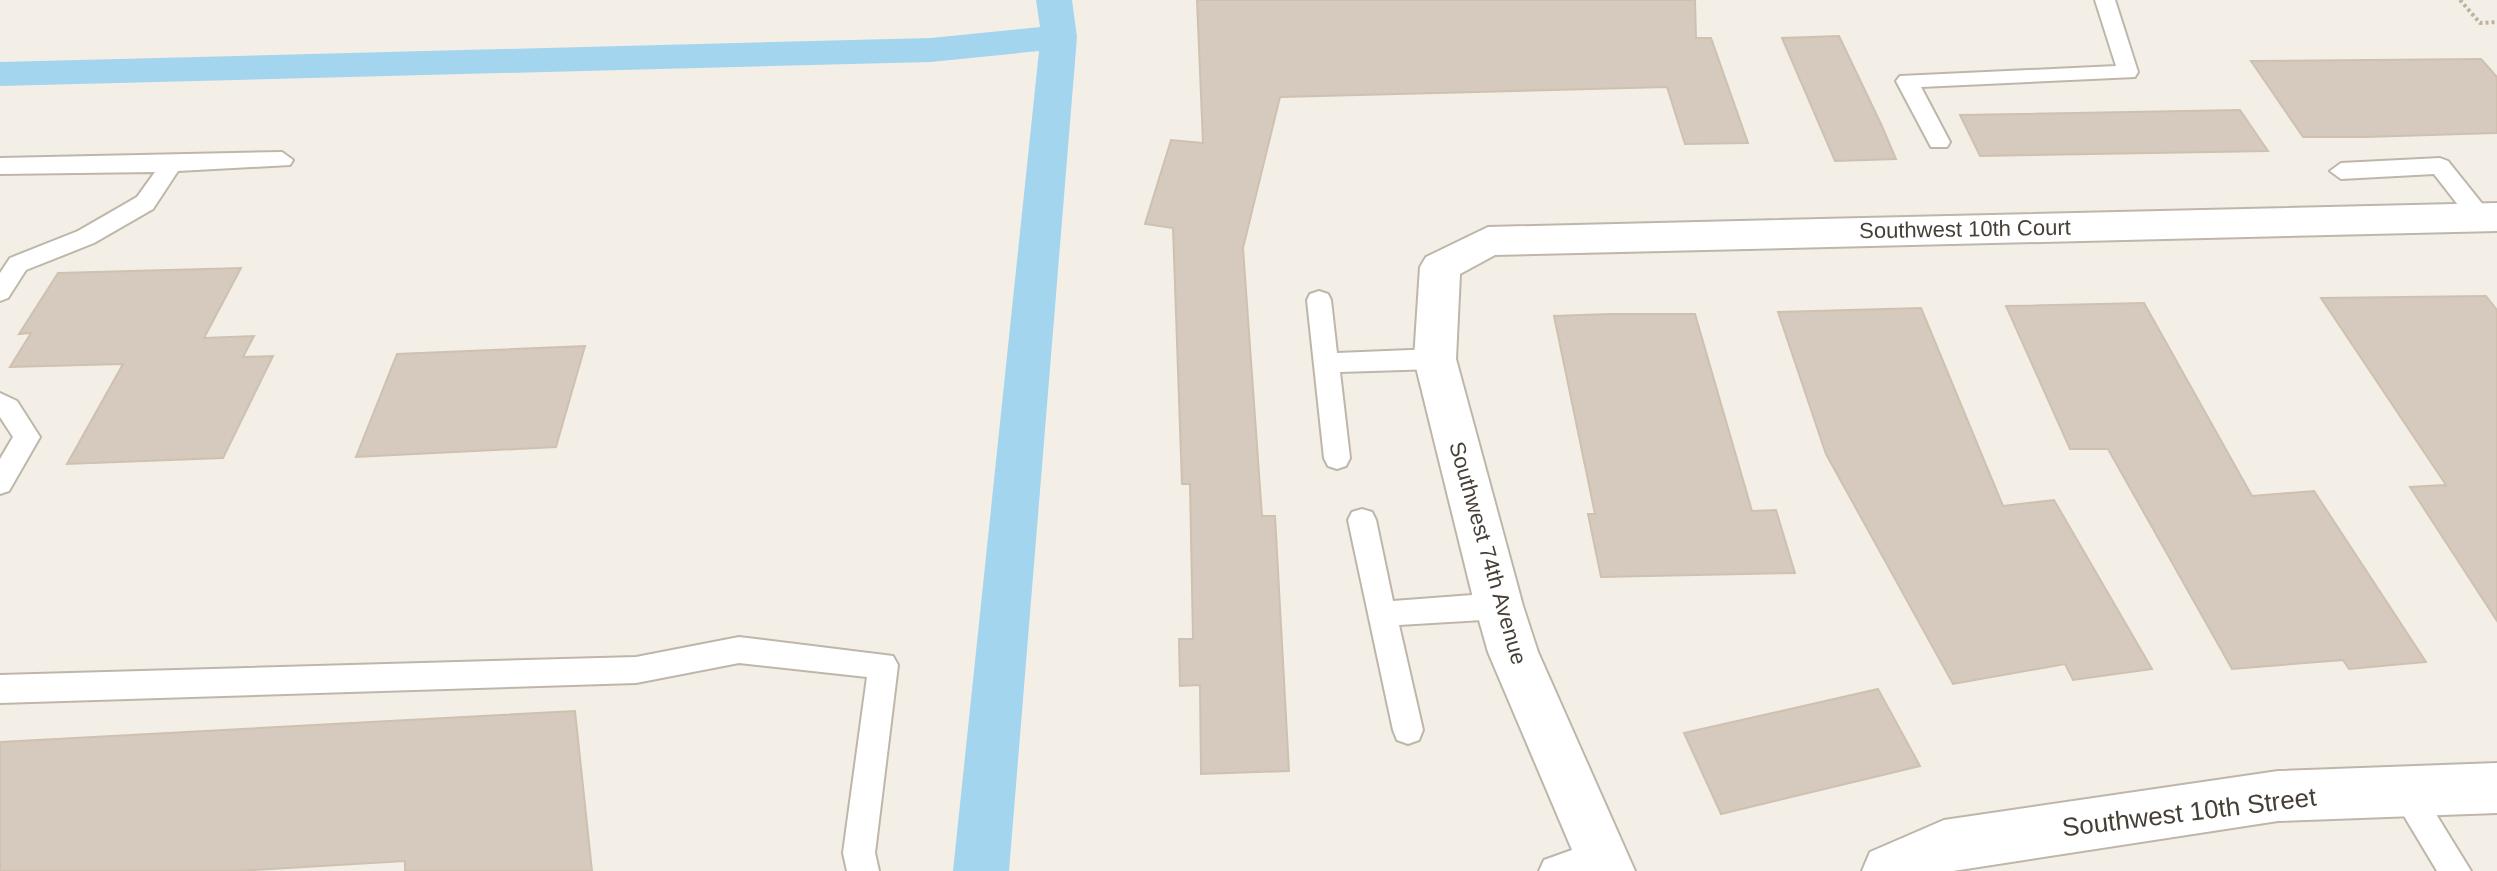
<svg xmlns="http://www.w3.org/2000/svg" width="2497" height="871" font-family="Arial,sans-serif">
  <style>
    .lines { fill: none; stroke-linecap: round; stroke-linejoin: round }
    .canal { fill: #a4d5ef; fill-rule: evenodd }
    .building { fill: #d5cabd; stroke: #cfc1b0; stroke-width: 2 }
    .lane-casing { stroke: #bfb6aa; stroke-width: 4 }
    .street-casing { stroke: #bfb6aa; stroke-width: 4 }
    .path { stroke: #c0b19b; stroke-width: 4; stroke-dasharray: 3 3; stroke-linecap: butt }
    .lane { fill: #fff; fill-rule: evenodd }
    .street { fill: #fff; fill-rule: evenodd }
    .labels { text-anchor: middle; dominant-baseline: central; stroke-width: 8; stroke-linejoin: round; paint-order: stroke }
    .street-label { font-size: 22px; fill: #463f36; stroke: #fff }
    .near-street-label { font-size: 26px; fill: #463f36; stroke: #fff }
  </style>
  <rect width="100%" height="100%" fill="#f3efe7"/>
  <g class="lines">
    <!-- canal -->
    <path class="canal" d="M1036,0H1072L1077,37L1009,871H953L1039,51L931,62L0,86V62L931,38L1040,27Z"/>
  </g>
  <!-- building -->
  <path class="building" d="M1197,0H1695L1696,38H1711L1748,143L1685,144L1667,87L1280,97L1243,248L1262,516H1275L1289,771L1201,774L1200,685L1180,686L1179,639H1193L1190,484H1182L1173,228L1145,224L1171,140L1203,143Z
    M1839,36L1881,124L1896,159L1835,161L1782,38Z
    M2481,59L2497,77V133L2364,137H2303L2251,61Z
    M2240,110L2268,151L1980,156L1960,115Z
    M241,268L204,338L254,336L243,357L273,356L223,458L67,464L123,364L10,367L31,333L19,334L58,273Z
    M2486,296L2497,310V621L2410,487L2446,485L2321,298Z
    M2144,303L2252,496L2314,491L2426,662L2349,669L2343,660L2232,669L2108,449H2070L2006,306Z
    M1921,308L2003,506L2054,500L2152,669L2073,680L2065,664L1953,684L1826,454L1778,312Z
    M1609,314H1695L1752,511L1776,510L1795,573L1601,577L1588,514H1595L1554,316Z
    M585,346L556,447L356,457L397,354Z
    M1878,689L1920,766L1721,814L1684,733Z
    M575,711L592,871H405V861L237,871H0V742Z"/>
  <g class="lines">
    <!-- lane casing -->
    <g class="lane-casing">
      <path id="lane" d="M2095,0H2115L2138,72L2135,77L1921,87L1950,142L1947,147H1931L1896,81L1900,76L2116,66Z
        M282,152L293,160L290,165L178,171L153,209L94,243L26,270L8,298L0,301V273L10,258L78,231L137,197L155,172L0,174V158Z
        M2440,158L2448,161L2488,211L2491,217L2488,223H2472L2434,174L2341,179L2330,171L2341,163Z
        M1319,291L1328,294L1331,300L1337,353L1435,349L1444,352L1447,359L1444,366L1435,369L1340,372L1350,458L1346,466L1337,469L1328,466L1324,458L1307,300L1310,294Z
        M0,393L17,401L40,437L9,491L0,494V459L13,437L0,417Z
        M1362,509L1372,512L1376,520L1393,601L1499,593L1509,597L1513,606L1509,615L1499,619L1399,625L1423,730L1419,740L1408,744L1397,740L1393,730L1348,520L1352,512Z
        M739,637L893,656L898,665L875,853L879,871H847L843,853L867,677L739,663L636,683L0,703V675L636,657Z
        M2404,776L2415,780L2471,871H2437L2389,791L2393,780Z
        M1600,840L1611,845L1616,856L1611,867L1602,871H1539L1544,860Z"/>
    </g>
    <!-- street casing -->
    <g class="street-casing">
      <path id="street" d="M2497,203V231L1495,255L1460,274L1456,359L1523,606L1538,652L1635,871H1581L1488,652L1475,606L1414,359L1420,267L1426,257L1488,227Z
        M2497,763V813L2278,821L1953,871H1862L1870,852L1944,820L2278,771Z"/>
    </g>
    <!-- path -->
    <path class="path" d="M2460,0L2480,23L2497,22"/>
    <!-- lane -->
    <use href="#lane" class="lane"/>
    <!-- street -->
    <use href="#street" class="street"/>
  </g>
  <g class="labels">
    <!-- street labels -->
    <g class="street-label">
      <text transform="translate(1965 229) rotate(-1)">Southwest 10th Court</text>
      <text transform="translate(1488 553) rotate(74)">Southwest 74th Avenue</text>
    </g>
    <!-- near-street labels -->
    <g class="near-street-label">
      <text transform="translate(2189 812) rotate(-7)">Southwest 10th Street</text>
    </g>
  </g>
</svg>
